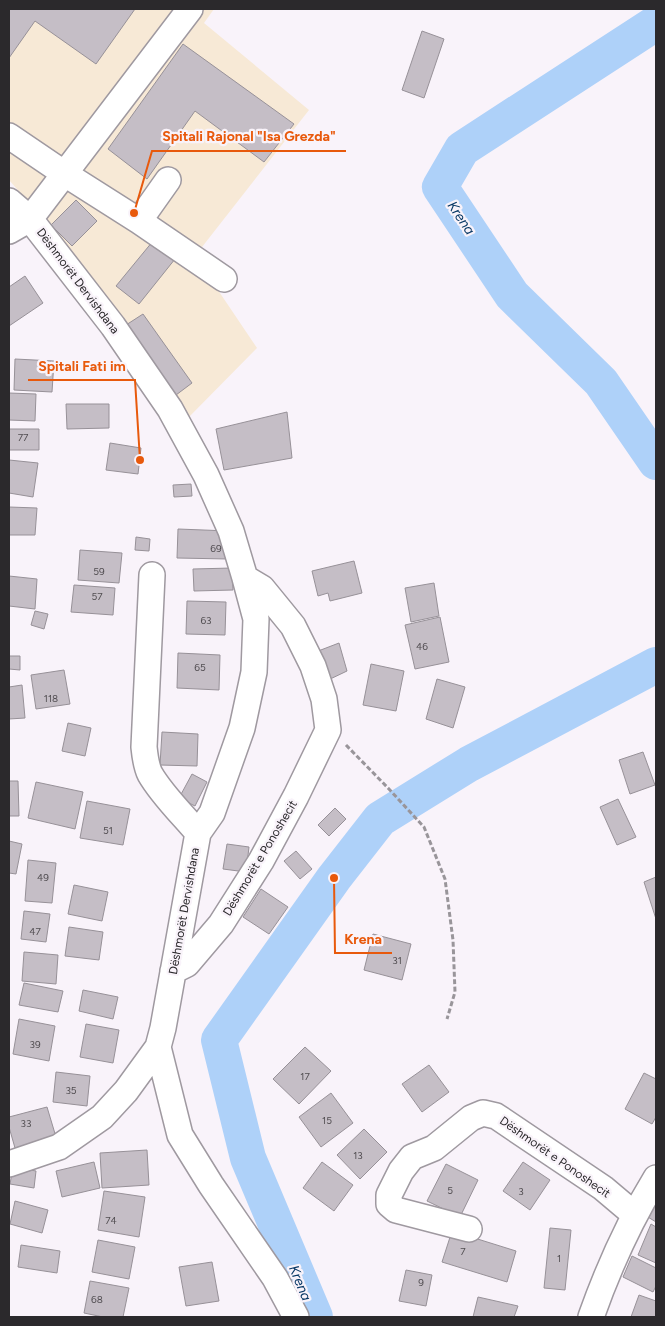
<svg xmlns="http://www.w3.org/2000/svg" width="665" height="1326" font-family="Figtree,sans-serif">
  <style>
    .medical { fill: #f7e9d6 }
    .lines { fill: none; stroke-linecap: round; stroke-linejoin: round }
    .river { stroke: #aed1f9; stroke-width: 36 }
    .building { fill: #c5bec6; stroke: #979198 }
    .minor-casing { stroke: #9f99a0; stroke-width: 28 }
    .path { stroke: #99959a; stroke-width: 3; stroke-dasharray: 5 2.5; stroke-linecap: butt }
    .minor { stroke: #fff; stroke-width: 25 }
    .labels { text-anchor: middle; dominant-baseline: central; stroke-width: 4.5; stroke-linejoin: round; paint-order: stroke }
    .number-label { font-size: 10px; fill: #524e52 }
    .street-label { font-size: 12px; fill: #2b292c; stroke: #f9f3fa }
    .water-label { font-size: 14px; font-style: italic; fill: #083865; stroke: #f9f3fa }
    .leader { fill: none; stroke: #e8590c; stroke-width: 2 }
    .callout-dot { fill: #e8590c; stroke: #f9f3fa; stroke-width: 2 }
    .callout-label { font-size: 14px; text-anchor: middle; font-weight: bold; fill: #e8590c; stroke: #f9f3fa; stroke-width: 4.5; stroke-linejoin: round; paint-order: stroke }
  </style>
  <rect width="100%" height="100%" fill="#f9f3fa"/>
  <!-- medical -->
  <path class="medical" d="M9,9H214L204,23L309,110L195,256L257,348L188,418L67,246L9,180Z"/>
  <g class="lines">
    <!-- river -->
    <path class="river" d="M656,23L462,149L440,187L512,295L601,382L656,462
      M315,1317L248,1158L219,1040L334,878L380,819L469,764L656,665"/>
  </g>
  <!-- building -->
  <path class="building" d="M9,9H135L96,64L35,21L9,58Z
    M422,31L444,39L424,98L402,90Z
    M183,44L294,124L264,162L195,111L147,179L108,149Z
    M76,200L97,221L72,246L51,225Z
    M153,241L175,259L139,304L116,286Z
    M25,276L43,303L9,326V287Z
    M143,314L192,383L176,395L126,325Z
    M15,359L54,361L52,392L14,390Z
    M9,393L36,394L35,421L9,420Z
    M66,404H109V428L67,429Z
    M287,412L292,458L224,470L216,429Z
    M9,429H39V450H9Z
    M110,443L141,448L138,474L106,470Z
    M9,460L38,463L33,497L9,493Z
    M191,484L192,496L174,497L173,485Z
    M9,507L37,508L35,535H9Z
    M178,529L229,531L228,559L177,558Z
    M136,537L150,539L149,551L135,550Z
    M80,550L122,553L119,583L78,580Z
    M354,561L362,593L330,601L328,593L318,596L312,571Z
    M232,568L233,590L194,591L193,569Z
    M9,576L37,579L35,609L9,606Z
    M434,583L439,616L411,622L405,588Z
    M74,585L115,588L113,615L71,612Z
    M187,601L226,602L225,635L186,634Z
    M35,611L48,614L44,629L31,625Z
    M440,617L449,662L415,669L405,625Z
    M339,643L347,671L326,681L313,653Z
    M178,653L220,655L219,690L177,688Z
    M9,656H20V670L9,669Z
    M371,664L404,671L396,711L363,705Z
    M64,670L70,704L36,709L31,675Z
    M437,679L465,687L453,728L426,719Z
    M22,685L25,718L9,719V687Z
    M68,723L91,728L85,756L62,751Z
    M162,732L198,734L197,766L160,765Z
    M643,752L655,785L630,794L619,760Z
    M192,774L207,782L195,806L179,798Z
    M9,781H18L19,816H9Z
    M36,782L83,792L75,829L28,818Z
    M618,799L636,837L617,845L600,807Z
    M87,801L130,809L123,845L80,838Z
    M335,808L346,819L329,836L318,825Z
    M9,841L22,844L16,874L9,873Z
    M227,844L249,847L246,872L223,869Z
    M296,851L312,869L300,879L284,861Z
    M28,860L56,863L52,903L25,901Z
    M656,877V919L644,882Z
    M74,885L108,892L102,921L68,914Z
    M261,889L288,907L269,934L243,917Z
    M24,911L50,914L46,942L21,939Z
    M69,927L103,932L99,960L65,956Z
    M373,934L411,944L402,980L364,970Z
    M24,952L58,955L56,984L22,981Z
    M24,983L63,991L58,1012L19,1005Z
    M83,990L118,997L113,1019L79,1011Z
    M19,1019L55,1026L49,1061L13,1054Z
    M86,1024L119,1030L113,1063L80,1057Z
    M305,1047L331,1071L299,1104L273,1079Z
    M429,1065L449,1092L422,1112L402,1084Z
    M56,1072L90,1076L87,1106L53,1102Z
    M644,1073L656,1079V1117L652,1124L625,1109Z
    M331,1093L353,1123L321,1147L299,1117Z
    M47,1107L56,1137L15,1148L9,1127V1117Z
    M364,1129L387,1152L360,1179L337,1155Z
    M147,1150L149,1185L102,1188L100,1153Z
    M94,1162L100,1188L62,1197L56,1171Z
    M322,1162L353,1185L334,1211L303,1188Z
    M523,1162L550,1180L530,1210L503,1191Z
    M446,1164L478,1180L460,1217L427,1201Z
    M13,1167L36,1171L34,1188L10,1184Z
    M104,1191L145,1197L139,1237L98,1230Z
    M656,1193V1222L643,1214Z
    M15,1201L48,1210L42,1233L10,1224Z
    M651,1224L656,1227V1263L638,1255Z
    M550,1228L571,1230L565,1290L544,1288Z
    M452,1231L516,1251L507,1282L442,1262Z
    M98,1240L135,1247L129,1279L92,1272Z
    M21,1245L60,1251L57,1273L18,1267Z
    M632,1256L656,1268V1286L653,1292L623,1277Z
    M212,1262L219,1301L186,1306L179,1267Z
    M406,1270L432,1275L426,1306L399,1301Z
    M90,1281L129,1288L123,1317H103L84,1313Z
    M639,1295L656,1301V1317H631Z
    M478,1297L518,1306L514,1317H473Z"/>
  <g class="lines">
    <!-- minor casing -->
    <g class="minor-casing">
      <path id="minor" d="M9,136L65,174L139,221L168,180
        M9,201L30,219L113,326L170,409L206,475L231,531L245,578L256,619L254,672L242,728L212,813L198,833L163,1028L158,1047L126,1091L102,1117L59,1147L9,1164
        M139,221L224,279
        M9,231L30,219L190,9
        M152,575L144,747C145,757 146,766 150,774C162,795 183,815 198,833
        M173,971L187,964L221,924L261,861L296,796L328,730L324,699L313,666L293,626L262,588L245,578
        M158,1047L180,1135L211,1185L275,1278L296,1317
        M469,1229L396,1210L389,1204V1195L401,1171L412,1157L434,1148L471,1118L483,1113L496,1116L603,1188L635,1215
        M591,1317C608,1269 629,1222 656,1178"/>
    </g>
    <!-- path -->
    <path class="path" d="M346,745L388,788L424,827L445,879L453,940L455,992L447,1019"/>
    <!-- minor -->
    <use href="#minor" class="minor"/>
  </g>
  <g class="labels">
    <!-- number labels -->
    <g class="number-label">
      <text x="23" y="437">77</text>
      <text x="216" y="548">69</text>
      <text x="99" y="571">59</text>
      <text x="97" y="596">57</text>
      <text x="206" y="620">63</text>
      <text x="422" y="646">46</text>
      <text x="200" y="667">65</text>
      <text x="51" y="698">118</text>
      <text x="108" y="830">51</text>
      <text x="43" y="877">49</text>
      <text x="35" y="931">47</text>
      <text x="397" y="960">31</text>
      <text x="35" y="1044">39</text>
      <text x="305" y="1076">17</text>
      <text x="71" y="1090">35</text>
      <text x="327" y="1120">15</text>
      <text x="26" y="1123">33</text>
      <text x="358" y="1155">13</text>
      <text x="450" y="1190">5</text>
      <text x="521" y="1191">3</text>
      <text x="111" y="1220">74</text>
      <text x="463" y="1251">7</text>
      <text x="559" y="1258">1</text>
      <text x="421" y="1282">9</text>
      <text x="97" y="1299">68</text>
    </g>
    <!-- street labels -->
    <g class="street-label">
      <text transform="translate(78 281) rotate(53)">Dëshmorët Dervishdana</text>
      <text transform="translate(260 858) rotate(-59)">Dëshmorët e Ponoshecit</text>
      <text transform="translate(184 911) rotate(-80)">Dëshmorët Dervishdana</text>
      <text transform="translate(555 1157) rotate(35)">Dëshmorët e Ponoshecit</text>
    </g>
    <!-- water labels -->
    <g class="water-label">
      <text transform="translate(461 218) rotate(56)">Krena</text>
      <text transform="translate(300 1283) rotate(67)">Krena</text>
    </g>
  </g>
  <!-- callouts -->
  <path class="leader" d="M134 213L152 151H346M140 460L135 380H28M334 878L335 953H392"/>
  <g class="callout-dot">
    <circle cx="134" cy="213" r="5"/>
    <circle cx="140" cy="460" r="5"/>
    <circle cx="334" cy="878" r="5"/>
  </g>
  <g class="callout-label">
    <text x="249" y="141">Spitali Rajonal "Isa Grezda"</text>
    <text x="82" y="371">Spitali Fati im</text>
    <text x="363" y="944">Krena</text>
  </g>
  <!-- border -->
  <rect width="665" height="1326" fill="none" stroke="#2b292c" stroke-width="20"/>
</svg>
